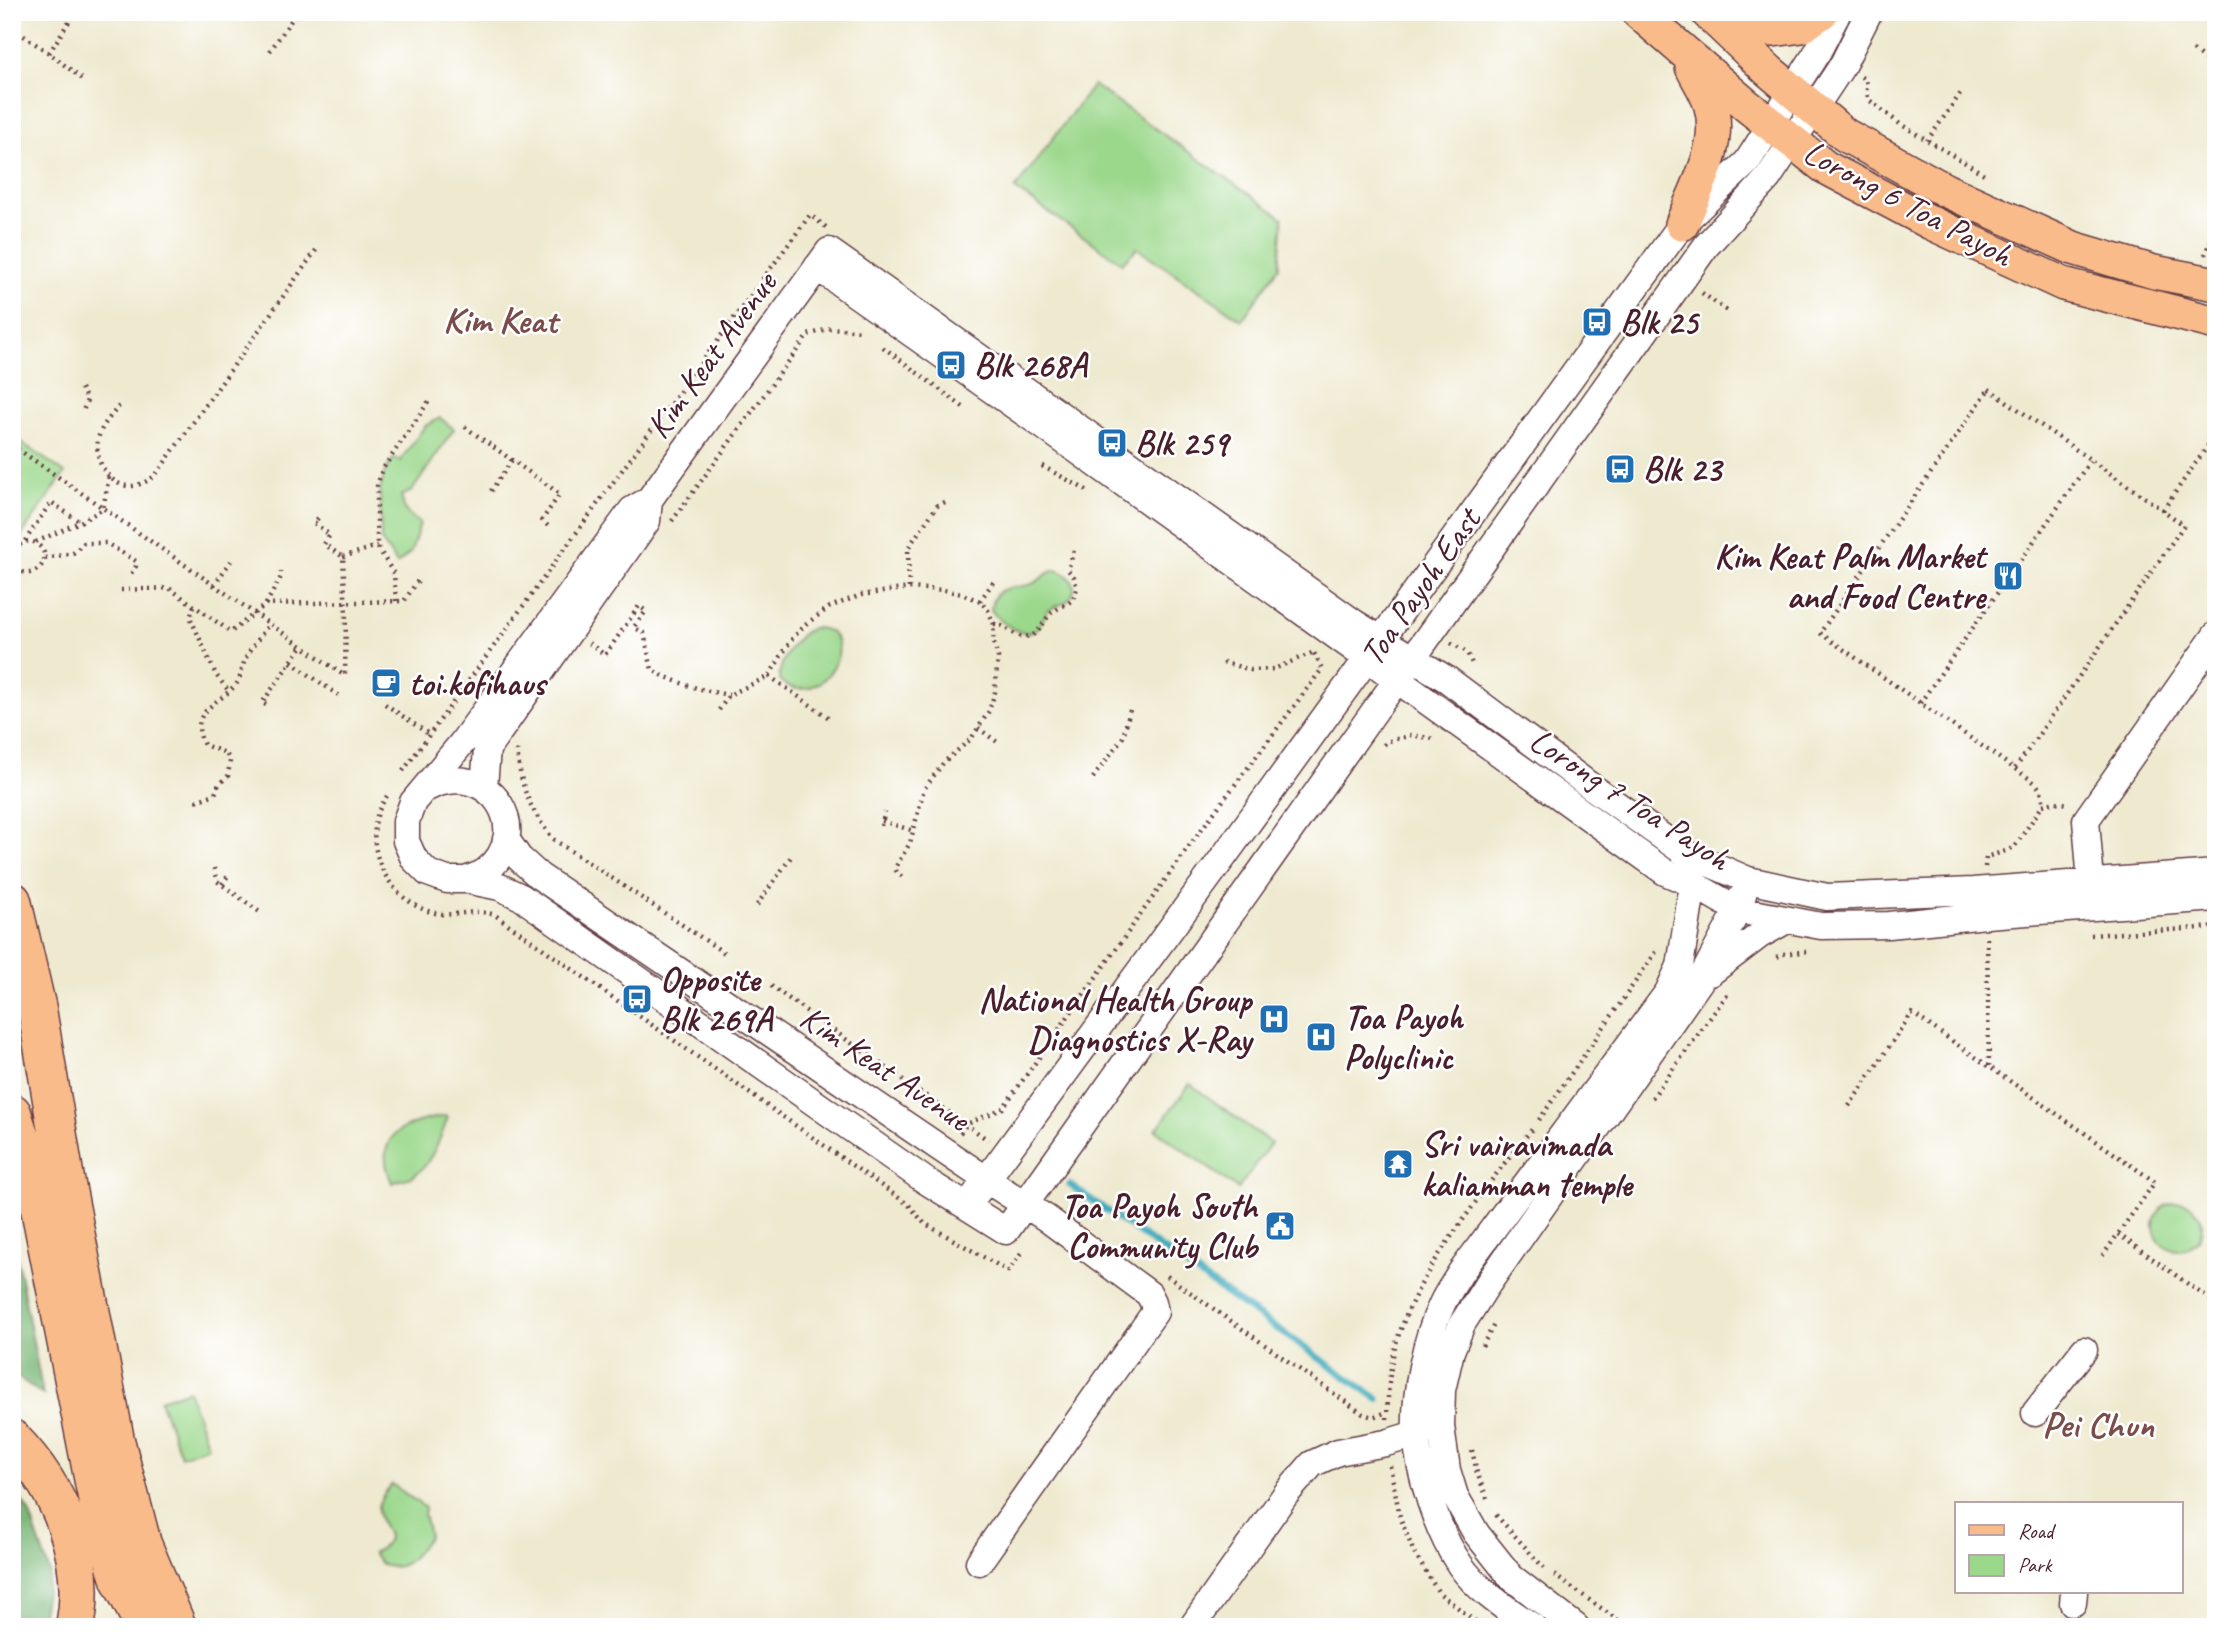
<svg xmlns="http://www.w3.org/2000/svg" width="2228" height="1639" font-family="Caveat,sans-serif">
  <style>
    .green { fill: #9bd88c; stroke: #727c5c; stroke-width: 2 }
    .forest { fill: #7cb878; stroke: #636c52; stroke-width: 2 }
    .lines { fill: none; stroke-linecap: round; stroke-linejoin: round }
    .stream { stroke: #3fabbe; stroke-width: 7 }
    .minor-casing { stroke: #633d44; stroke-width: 29 }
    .major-casing { stroke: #633d44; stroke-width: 36 }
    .highway-casing { stroke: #633d44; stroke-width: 41 }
    .path { stroke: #633d44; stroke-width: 4.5; stroke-dasharray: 2 5; stroke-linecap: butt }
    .minor { stroke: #fff; stroke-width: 26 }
    .major { stroke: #fabb8b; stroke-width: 33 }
    .highway { stroke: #fabb8b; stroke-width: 38 }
    .path-bridge { stroke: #633d44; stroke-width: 4.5; stroke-dasharray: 2 5; stroke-linecap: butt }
    .labels { text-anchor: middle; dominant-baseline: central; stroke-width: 5; stroke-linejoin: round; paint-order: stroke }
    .street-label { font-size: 35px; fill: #4a1f2b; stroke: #fff }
    .poi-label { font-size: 35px; font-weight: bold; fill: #4a1f2b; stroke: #fff; text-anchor: start }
    .neighbourhood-label { font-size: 37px; font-weight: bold; fill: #7b4d4a; stroke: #fff }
  </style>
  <rect width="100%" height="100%" fill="#fff"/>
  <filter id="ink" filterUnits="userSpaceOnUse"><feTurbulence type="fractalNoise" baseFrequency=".0143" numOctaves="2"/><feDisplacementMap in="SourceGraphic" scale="14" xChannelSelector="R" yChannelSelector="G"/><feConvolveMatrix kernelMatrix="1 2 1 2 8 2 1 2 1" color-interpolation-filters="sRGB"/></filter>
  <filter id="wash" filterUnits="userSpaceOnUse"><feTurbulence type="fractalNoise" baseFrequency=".00686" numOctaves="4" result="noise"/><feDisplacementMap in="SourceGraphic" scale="28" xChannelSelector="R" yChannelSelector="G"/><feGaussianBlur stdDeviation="1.57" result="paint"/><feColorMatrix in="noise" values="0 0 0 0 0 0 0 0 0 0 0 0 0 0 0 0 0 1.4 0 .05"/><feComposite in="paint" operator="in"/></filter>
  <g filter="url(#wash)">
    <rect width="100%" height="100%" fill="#eee9cf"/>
    <!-- green -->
    <path class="green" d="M1093,85L1283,218L1279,267L1242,320L1137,248L1122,263L1015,189Z
      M440,418L454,429L412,491L401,496L405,511L420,524L411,552L397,564L381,540L380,491L385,471L394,458L400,461L425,426Z
      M12,436L65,473L12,549Z
      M1055,570C1070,573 1082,588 1067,601C1062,605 1054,606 1048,611C1043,616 1043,624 1036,629C1022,640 1000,622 991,610C993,580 1019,592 1036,582C1043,578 1046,573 1055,570Z
      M812,628C869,627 822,717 779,680C779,661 795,636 812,628Z
      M1190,1084L1271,1143L1238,1189L1156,1130Z
      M444,1116L448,1117C442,1135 430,1167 413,1176C406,1180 399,1179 392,1183C371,1134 405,1123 444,1116Z
      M2154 1226a24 24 0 1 1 48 0a24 24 0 1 1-48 0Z
      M188,1390L208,1446L181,1456L160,1400Z
      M392,1484L425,1508L424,1514L429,1536C416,1553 407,1573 382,1565L373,1553C404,1538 377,1527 378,1509C378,1500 387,1491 392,1484Z"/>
    <!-- forest -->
    <path class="forest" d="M12,1232L43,1395L12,1373Z
      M12,1485L29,1512L50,1573L39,1627H25L12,1618Z"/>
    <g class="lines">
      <!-- stream -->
      <path class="stream" d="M1070,1185L1378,1399"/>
    </g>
  </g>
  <g filter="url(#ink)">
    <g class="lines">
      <!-- minor casing -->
      <g class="minor-casing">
        <path id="minor" d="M1869,12L1842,66L1768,178L1706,246L1413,658L1376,709L1006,1231L926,1181L521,897L500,887L466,880H447L428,873L414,859L406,841V821L413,802L462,743L632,510L649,500L829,251L1356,624L1448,680L1585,782L1685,853L1748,880L1827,897L1973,891L2216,873
          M817,267L1042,425L1665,872L1693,884L1738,910L1821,926L1889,925L1986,915L2216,898
          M484,787L487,749L647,521L649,500
          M427,788C490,756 536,832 486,871C481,875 473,877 466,880
          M506,839L519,858L539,876L987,1180L1046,1218L1149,1294L1153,1302L1155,1312L979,1562
          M2091,883L2086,820L2216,635
          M1710,973L1760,935L1785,921
          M967,1206L1222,859L1682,224L1747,162L1818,51L1838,12
          M2035,1413L2084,1350
          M2073,1603L2074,1592
          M1192,1627L1286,1494L1312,1464L1338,1452L1386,1443L1431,1429
          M1533,1627C1507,1609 1478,1591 1460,1565C1437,1531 1419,1475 1416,1434C1414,1395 1425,1339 1442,1304C1447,1293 1455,1282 1461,1272L1668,992L1680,966L1693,884
          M1576,1627L1511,1577L1476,1533L1455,1496L1447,1470L1441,1426L1442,1390L1451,1351L1462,1324L1485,1288L1700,981L1738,910L1743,895"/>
      </g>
      <!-- major casing -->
      <g class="major-casing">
        <path id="major" d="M1638,12L1746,105L1825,167L1931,223L2063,284L2216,323
          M1707,12L1769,71L1845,135L1945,190L2073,248L2154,272L2216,284
          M1711,13L1773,30L1802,26L1822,12
          M1682,224C1696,188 1722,146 1711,107C1708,94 1698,80 1692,67"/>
      </g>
      <!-- highway casing -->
      <g class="highway-casing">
        <path id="highway" d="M12,901L37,1009L65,1179L115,1440L142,1544L177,1627
          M12,1113L36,1188L100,1512L120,1579L145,1627
          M12,1439C60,1488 89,1558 75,1627"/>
      </g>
      <!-- path -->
      <path class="path" d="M12,28L49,53L85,81
        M2193,50L2216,67
        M270,51L297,12
        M49,53L75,12
        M1861,77L1866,80L1868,99L1900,124L1984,174
        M2207,117L2216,123
        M1927,141L1963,90
        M2205,255L2216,227
        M1702,293L1727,311
        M883,347L963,407
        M81,388L87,400L83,411
        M1989,389L2184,525L2015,769L1820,633Z
        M119,406C111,416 100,427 98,440C94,459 108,485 129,486C140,486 147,481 155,476L319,246
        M465,427L560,494L542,520L549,527
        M12,445L345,676
        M1042,466L1090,492
        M491,491L512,460
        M2163,510L2216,434
        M318,518L314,523L330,535L324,544L343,557L346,614L345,675
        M672,521L808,335L831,328L862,331
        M25,541L51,502L80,522
        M36,542L82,521L103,509L109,476
        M12,556C16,545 27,536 38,545C59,560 23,592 12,558
        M343,557L377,546
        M45,558L73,553L84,543H106L136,561V566L130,575
        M214,585L231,561
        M909,588L908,548L937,506L945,502
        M396,601L394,574L377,546V486L382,470L429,401
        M980,601L996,578
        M266,604L281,577V572
        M194,606L190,617L216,675L228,690
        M994,624C1005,625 1010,633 1020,636C1041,640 1041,620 1054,611C1067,602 1072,606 1077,588L1074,577L1068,570L1074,550
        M589,643L605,655L639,606L646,611L634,627L644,633L652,670C678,684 701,690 729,695
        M1451,643L1467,652L1473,666
        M291,662L338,695
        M1223,662L1251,670L1274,669L1314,652
        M769,676L832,720
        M1920,703L2091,460
        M385,704L430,735
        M266,705L262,703L302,646
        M719,710L729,695L769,676L791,640L806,624L830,607L861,595L909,588L944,590L962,594L980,601L988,610L994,624L993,640L998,657L995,692L989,711L971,739L944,762L924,789L910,843L895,868L897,873L904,878
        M978,728L1000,744
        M1384,745L1386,742L1411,735L1435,739
        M517,750C521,789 529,808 553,839L726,954
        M2015,769C2030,780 2044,784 2043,805
        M403,771L617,477L810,215L826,227
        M1093,778L1123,737L1130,710
        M387,796C383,802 379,809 377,816C365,859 396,908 441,914C461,916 475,908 495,915L909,1205L924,1223L1008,1271L1023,1250
        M196,801L215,794L219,784L228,776L230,761L226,753L204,745C186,709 222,704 237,683C242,675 242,664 247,656C253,645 262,634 269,624
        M882,821L914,831
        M881,826L885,812
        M1985,867L1986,857L2009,850L2015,846L2043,805L2056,802L2069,804
        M214,868L217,881L261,913
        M222,884L230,873
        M757,905L791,857
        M2091,935L2216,927
        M1987,938L1989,1067
        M1777,957L1783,954L1810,951
        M771,986L988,1140
        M1652,1098L1729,992
        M1849,1106L1912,1013L2155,1182L2101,1258
        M1539,1120L1656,952
        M960,1133L967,1124L1003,1108L1195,838L1322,669L1313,651
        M2118,1234L2216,1304
        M1167,1276L1363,1414L1373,1417L1387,1412
        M1482,1346L1495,1323
        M1387,1419C1388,1388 1390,1357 1401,1329C1416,1286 1442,1249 1468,1213C1489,1183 1510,1155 1534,1127
        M1472,1450L1477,1473L1487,1498
        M1390,1466L1400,1517L1414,1553L1439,1593L1483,1627
        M1496,1515L1544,1568
        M1554,1575L1628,1627"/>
      <!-- minor -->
      <use href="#minor" class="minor"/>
      <!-- major -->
      <use href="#major" class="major"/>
      <!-- highway -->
      <use href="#highway" class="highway"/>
      <!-- path-bridge -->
      <path class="path-bridge" d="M121,590L169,588L231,632L266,604L404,601L419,579"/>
    </g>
  </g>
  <!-- icons -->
  <defs>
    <g id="bus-square" transform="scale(1.575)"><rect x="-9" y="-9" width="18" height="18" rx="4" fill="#1f6fb2" stroke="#fff"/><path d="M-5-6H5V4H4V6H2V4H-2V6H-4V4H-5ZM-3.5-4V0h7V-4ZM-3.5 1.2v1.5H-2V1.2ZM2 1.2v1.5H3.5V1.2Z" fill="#fff"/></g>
    <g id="restaurant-square" transform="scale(1.575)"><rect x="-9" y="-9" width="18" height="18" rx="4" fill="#1f6fb2" stroke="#fff"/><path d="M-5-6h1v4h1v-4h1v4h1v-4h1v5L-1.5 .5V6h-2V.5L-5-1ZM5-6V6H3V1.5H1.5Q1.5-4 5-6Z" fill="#fff"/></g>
    <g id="cafe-square" transform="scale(1.575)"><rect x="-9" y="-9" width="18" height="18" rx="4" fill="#1f6fb2" stroke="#fff"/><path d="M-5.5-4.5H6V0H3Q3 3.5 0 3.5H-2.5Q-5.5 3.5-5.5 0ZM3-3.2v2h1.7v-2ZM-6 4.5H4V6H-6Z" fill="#fff"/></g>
    <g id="hospital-square" transform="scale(1.575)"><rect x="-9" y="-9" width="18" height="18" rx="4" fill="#1f6fb2" stroke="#fff"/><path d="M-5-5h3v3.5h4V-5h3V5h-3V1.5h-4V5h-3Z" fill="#fff"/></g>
    <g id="temple-square" transform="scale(1.575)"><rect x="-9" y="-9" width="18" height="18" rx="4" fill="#1f6fb2" stroke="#fff"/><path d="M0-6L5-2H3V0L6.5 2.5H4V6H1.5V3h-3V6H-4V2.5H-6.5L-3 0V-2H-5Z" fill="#fff"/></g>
    <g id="civic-square" transform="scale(1.575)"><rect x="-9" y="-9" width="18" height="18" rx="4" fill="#1f6fb2" stroke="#fff"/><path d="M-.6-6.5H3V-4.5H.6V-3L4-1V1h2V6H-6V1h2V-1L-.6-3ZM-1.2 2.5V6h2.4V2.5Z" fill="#fff"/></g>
  </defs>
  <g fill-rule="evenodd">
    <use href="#bus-square" x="1597" y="322"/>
    <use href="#bus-square" x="951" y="365"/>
    <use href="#bus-square" x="1112" y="443"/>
    <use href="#bus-square" x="1620" y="469"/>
    <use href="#restaurant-square" x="2008" y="576"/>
    <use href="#cafe-square" x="386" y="683"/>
    <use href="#bus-square" x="637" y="999"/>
    <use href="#hospital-square" x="1274" y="1019"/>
    <use href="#hospital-square" x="1321" y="1037"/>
    <use href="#temple-square" x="1398" y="1164"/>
    <use href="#civic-square" x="1280" y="1226"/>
  </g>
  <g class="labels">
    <!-- street labels -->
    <g class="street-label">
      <text transform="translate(1908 203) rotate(28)">Lorong 6 Toa Payoh</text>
      <text transform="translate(711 355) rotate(-54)">Kim Keat Avenue</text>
      <text transform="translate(1420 587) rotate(-55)">Toa Payoh East</text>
      <text transform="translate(1630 799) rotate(33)">Lorong 7 Toa Payoh</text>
      <text transform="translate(885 1068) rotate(34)">Kim Keat Avenue</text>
    </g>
    <!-- poi labels -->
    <g class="poi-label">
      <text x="1620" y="322">Blk 25</text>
      <text x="974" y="365">Blk 268A</text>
      <text x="1135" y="443">Blk 259</text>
      <text x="1643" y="469">Blk 23</text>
      <text x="1985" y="556" text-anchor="end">Kim Keat Palm Market<tspan x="1985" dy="40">and Food Centre</tspan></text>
      <text x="409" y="683">toi.kofihaus</text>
      <text x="660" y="979">Opposite<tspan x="660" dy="40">Blk 269A</tspan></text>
      <text x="1251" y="999" text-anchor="end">National Health Group<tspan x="1251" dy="40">Diagnostics X-Ray</tspan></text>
      <text x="1344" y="1017">Toa Payoh<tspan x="1344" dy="40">Polyclinic</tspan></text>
      <text x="1421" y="1144">Sri vairavimada<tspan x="1421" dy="40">kaliamman temple</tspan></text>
      <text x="1257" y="1206" text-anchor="end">Toa Payoh South<tspan x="1257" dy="40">Community Club</tspan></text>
    </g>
    <!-- neighbourhood labels -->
    <g class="neighbourhood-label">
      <text x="500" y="319">Kim Keat</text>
      <text x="2098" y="1424">Pei Chun</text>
    </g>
  </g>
  <!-- margin -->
  <rect width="2228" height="1639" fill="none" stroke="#fff" stroke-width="42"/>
  <!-- legend -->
  <rect x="1955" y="1502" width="228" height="91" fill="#ffffff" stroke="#b7a5aa" stroke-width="2"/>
  <rect x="1969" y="1525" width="35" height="10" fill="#fabb8b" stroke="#b7a5aa" stroke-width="2"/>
  <text x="2018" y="1538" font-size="21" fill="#4a1f2b">Road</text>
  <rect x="1969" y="1555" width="35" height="21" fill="#9bd88c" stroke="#b7a5aa" stroke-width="2"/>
  <text x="2018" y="1572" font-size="21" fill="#4a1f2b">Park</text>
</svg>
